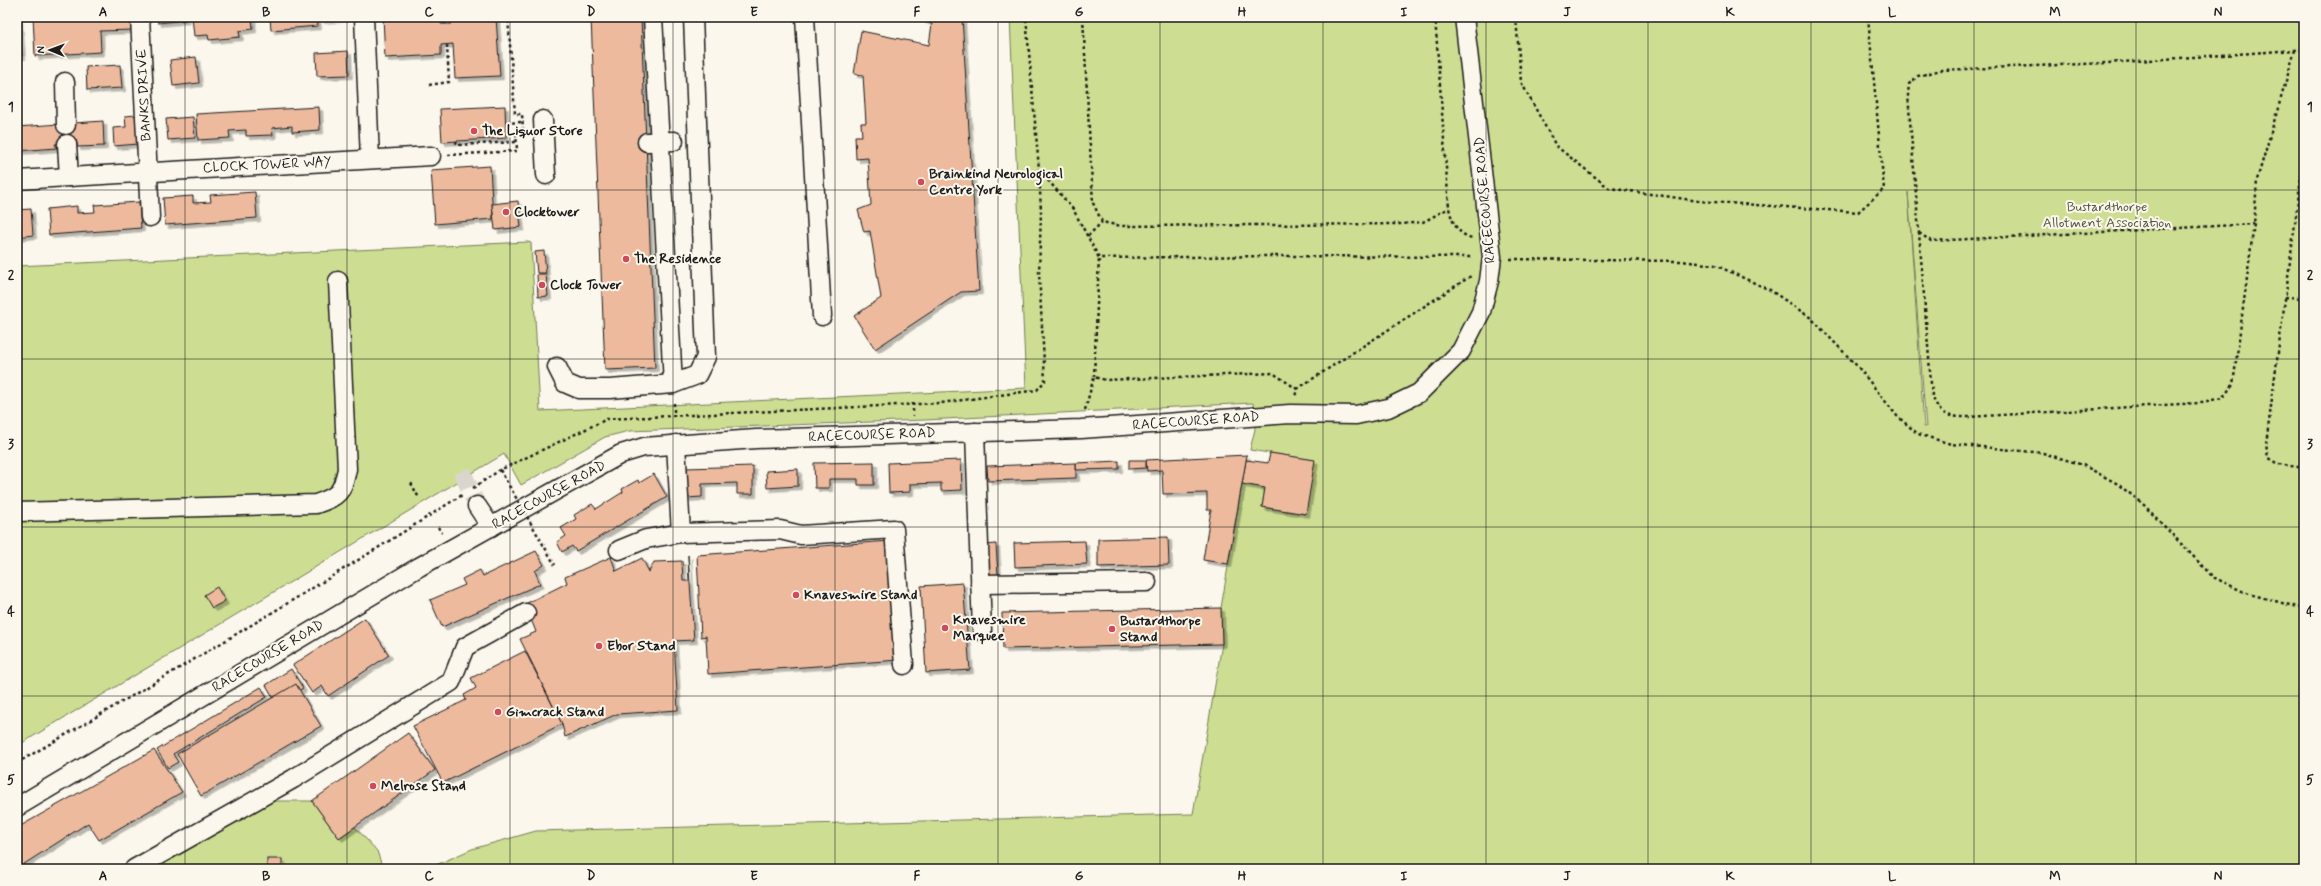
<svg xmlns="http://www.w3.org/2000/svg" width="2321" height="886" viewBox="0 0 2321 886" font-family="Mynerve,sans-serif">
	<defs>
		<filter id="shadow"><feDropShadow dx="3.5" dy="3.5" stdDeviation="0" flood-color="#0004"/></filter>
	</defs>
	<rect width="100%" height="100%" fill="#fbf7ec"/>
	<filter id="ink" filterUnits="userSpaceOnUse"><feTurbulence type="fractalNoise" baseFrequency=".025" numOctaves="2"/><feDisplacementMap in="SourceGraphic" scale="8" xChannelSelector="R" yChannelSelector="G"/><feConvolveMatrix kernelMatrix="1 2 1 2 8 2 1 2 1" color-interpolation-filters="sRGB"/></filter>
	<g filter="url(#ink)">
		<!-- green -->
		<g fill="#cdde92" stroke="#747d57" fill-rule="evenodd">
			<path d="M1010,17H2304V869H427L472,849L536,831L1193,814L1222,644L1221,608L1242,484L1265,488L1262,507L1305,514L1314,460L1250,450L1255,429L1253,403L925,420L629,431L605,437L521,485L504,454L17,746V266L528,242L531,243L540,411L1026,388ZM1908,192L1926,427H1924Z"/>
			<path d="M262,801H312L339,838L355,827L377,851L383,869H144Z"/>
		</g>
		<!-- building -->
		<g fill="#edba9e" stroke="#1c1c1c" filter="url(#shadow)">
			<path d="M33,17H133L134,30L100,31L101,52L35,56Z"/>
			<path d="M157,17H186V20L158,23Z"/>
			<path d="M192,17H252L253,29L239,31L240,37L209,40L208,35L194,36Z"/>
			<path d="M270,17H317L318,26L271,30Z"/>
			<path d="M320,17H345V18L321,20Z"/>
			<path d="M383,17H441V24H451L450,17H496L500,76L455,78L453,44L441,45V55L385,58Z"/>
			<path d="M591,17H641L655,368L605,370Z"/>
			<path d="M916,17H962L979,291L961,292L875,349L854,316L881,298L870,231L864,232L858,210L871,205L868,158L856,159L855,136H862L861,123H866L863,75L854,74L861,31L929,45L932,24Z"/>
			<path d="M19,18L22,56H17V19Z"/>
			<path d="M348,51L349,75L317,76L316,53Z"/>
			<path d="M196,57L199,83L173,86L170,60Z"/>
			<path d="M120,65L122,88L87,90L86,67Z"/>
			<path d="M505,106L506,138L442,142L440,109Z"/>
			<path d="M319,107L320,130L292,132V126L272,128L273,135L246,136V130L229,131L230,138L198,140L196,114Z"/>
			<path d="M136,115L138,144L114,146L113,128L126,127L125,116Z"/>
			<path d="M193,117L195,138L168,140L166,119Z"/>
			<path d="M103,121L104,146L77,147V143L55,144L57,148L17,151V127Z"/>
			<path d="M490,166L493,219L435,224L431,170Z"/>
			<path d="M255,192L257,218L165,225L163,198L193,196V203L211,202L210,195Z"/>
			<path d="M518,201L521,227L495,230L492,204Z"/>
			<path d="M139,202L141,228L49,235L47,209L77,206V213L95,212L94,205Z"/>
			<path d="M31,209L33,235L17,237V210Z"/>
			<path d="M544,251L546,273H537L535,252Z"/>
			<path d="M537,274H546L548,296L538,297Z"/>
			<path d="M1270,453L1315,460L1306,514L1262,507L1265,488L1242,484L1246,460L1268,463Z"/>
			<path d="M1247,455L1228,564L1203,560L1211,510H1207V493L1163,494L1162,470L1147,471L1146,460Z"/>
			<path d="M961,460L962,490L941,491V483L910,484V492L889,493L888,463Z"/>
			<path d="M1129,460H1146V468L1129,469Z"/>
			<path d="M1119,461V469L1076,470V463Z"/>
			<path d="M874,462V485H858V479H829V488H815L814,463Z"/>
			<path d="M1076,463V478L988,481L987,466Z"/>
			<path d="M753,466V494H737V483L702,484V497L686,498V468Z"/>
			<path d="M798,469V486L767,488L766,471Z"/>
			<path d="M654,474L667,497L576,551L572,546L562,552L557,542L566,536L561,528L576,519L574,515L592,504L596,509L623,492L622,489L638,480L639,483Z"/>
			<path d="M1168,537L1169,565L1098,567V539Z"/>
			<path d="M890,541L899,660L708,674L706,636L701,637L697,555Z"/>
			<path d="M1085,541L1087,564L1015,567L1014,543Z"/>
			<path d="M996,544L998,576L987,577L986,545Z"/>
			<path d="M536,551L544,565L535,571L540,584L442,627L430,600L465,585L462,579L480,570L483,576Z"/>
			<path d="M688,555L694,640L674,641L678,710L617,714L565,737L562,724L520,639L536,632L525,604L567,583L565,577L611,557L616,571L642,558L649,572L654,562L682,561L683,581H689Z"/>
			<path d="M963,583L970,670L926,673L921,586Z"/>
			<path d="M217,587L225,601L212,608L204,595Z"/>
			<path d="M1221,608L1222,644L1003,649L1002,613Z"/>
			<path d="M365,618L389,655L328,696L322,686L312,693L293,665Z"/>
			<path d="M525,651L562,724L443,783L413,726L466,700L464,695L476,688L471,678Z"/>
			<path d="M291,669L303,688L277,704L266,685Z"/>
			<path d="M296,684L321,726L201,796L177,754Z"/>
			<path d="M261,687L267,697L173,754L178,762L168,768L157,750Z"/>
			<path d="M408,733L435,770L339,838L312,801Z"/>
			<path d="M154,750L182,792L99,840L88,823L21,866L17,860V828Z"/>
			<rect x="267" y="859" width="15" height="10"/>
		</g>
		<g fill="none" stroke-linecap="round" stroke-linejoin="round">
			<!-- minor-tunnel -->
			<path stroke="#dad6cd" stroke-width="18" stroke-dasharray="18 9" stroke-linecap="butt" d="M462,471L477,506"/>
			<defs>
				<g id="minor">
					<path d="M140,17L150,217"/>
					<path d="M364,17L370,159"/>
					<path d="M653,17L673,384"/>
					<path d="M805,17L822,316"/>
					<path d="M65,82L66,125"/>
					<path d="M543,120L546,175"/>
					<path d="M647,142L674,141"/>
					<path d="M67,144L69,177"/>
					<path d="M17,180L431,156"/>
					<path d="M557,367L565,383L579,389H610L673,384L697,375L706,357L693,17"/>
					<path d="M975,432L982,631"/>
					<path d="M676,444L681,533"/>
					<path d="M477,506L491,527"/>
					<path d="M17,512L316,504C339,496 342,493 347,469L338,281"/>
					<path d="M619,550L646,539L681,533L780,530L801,535L894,529L904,665"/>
					<path d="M980,584L1147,582"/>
					<path d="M17,807L419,567L621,454L644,447L756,439L1081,429L1290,414L1356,415L1388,408L1419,393L1461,351L1481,312L1489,281L1492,257L1464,17"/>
					<path d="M134,869L293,779L451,682L465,647L526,613"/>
				</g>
			</defs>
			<!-- minor casing -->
			<use href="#minor" stroke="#1c1c1c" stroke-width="21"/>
			<!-- path -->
			<g stroke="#1c1c1c" stroke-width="2.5" stroke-dasharray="3 3" stroke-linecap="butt">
				<path d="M445,17V24"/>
				<path d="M1083,17L1093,203L1102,222L1121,226L1403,224L1423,222L1449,208"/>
				<path d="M1435,17L1449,208C1452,222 1457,234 1472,238"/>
				<path d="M1516,17L1521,82L1556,146L1609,188L1699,201L1858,212L1884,189L1868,17"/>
				<path d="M2295,50L2257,180L2254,224L2233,385L2222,398L2197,403L1968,417C1946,417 1941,416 1932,396L1908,95L1909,84L1918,76L1941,70L2107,63L2295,50L2304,49"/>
				<path d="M429,85L449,82L447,45"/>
				<path d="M506,123L522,122"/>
				<path d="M456,141L457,145L517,142"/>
				<path d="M448,155L517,151L516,131L523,130L522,114H515L508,17"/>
				<path d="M2304,155L2266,444L2268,458L2278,464L2304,468"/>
				<path d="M1040,171L1073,209L1099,258L1272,256L1473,257"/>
				<path d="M1919,233L1931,241L2254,224"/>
				<path d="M1088,236L1102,222"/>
				<path d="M1510,259L1681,261L1715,265L1770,290L1811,318L1858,367L1897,416L1918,434L1951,444L2043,453L2083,465L2116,483L2141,502L2213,577L2246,593L2304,609"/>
				<path d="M2285,297L2304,298"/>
				<path d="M1094,377L1099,258"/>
				<path d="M1297,389L1471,276"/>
				<path d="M674,403V417"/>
				<path d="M913,403V416"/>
				<path d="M1085,410L1094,377L1106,380L1273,373L1297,389L1295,397"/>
				<path d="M411,483L419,498"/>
				<path d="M473,488L500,470L607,419L941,403L1037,390L1045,381L1039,273L1041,212L1039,169L1026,17"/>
				<path d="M438,527L442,533"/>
				<path d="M17,763C167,676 316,588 462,495"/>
			</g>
			<!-- minor -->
			<use href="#minor" stroke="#fbf7ec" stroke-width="18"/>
			<!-- path-bridge -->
			<path stroke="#1c1c1c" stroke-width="2.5" stroke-dasharray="3 3" stroke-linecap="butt" d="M500,470L555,565"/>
		</g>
	</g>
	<!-- grid -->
	<path fill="none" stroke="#1c1c1c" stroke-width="1" stroke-opacity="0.55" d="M185,17V869M347,17V869M510,17V869M673,17V869M835,17V869M998,17V869M1160,17V869M1323,17V869M1486,17V869M1648,17V869M1811,17V869M1974,17V869M2136,17V869M17,190H2304M17,359H2304M17,527H2304M17,696H2304"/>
	<!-- markers -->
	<g fill="#d1495b" stroke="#fbf7ec" stroke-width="1.5">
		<circle cx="474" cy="131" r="4"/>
		<circle cx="921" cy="182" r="4"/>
		<circle cx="506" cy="212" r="4"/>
		<circle cx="626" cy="259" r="4"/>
		<circle cx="542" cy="285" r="4"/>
		<circle cx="796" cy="595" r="4"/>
		<circle cx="945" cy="628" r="4"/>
		<circle cx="1112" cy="629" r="4"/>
		<circle cx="599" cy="646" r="4"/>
		<circle cx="498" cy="712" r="4"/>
		<circle cx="373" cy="786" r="4"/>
	</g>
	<g text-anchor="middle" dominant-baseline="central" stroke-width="4" stroke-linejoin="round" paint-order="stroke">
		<!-- street labels -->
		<g font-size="14" fill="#1c1c1c" stroke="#fbf7ec">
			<text transform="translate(144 95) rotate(-93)">BANKS DRIVE</text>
			<text transform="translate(267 165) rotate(-3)">CLOCK TOWER WAY</text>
			<text transform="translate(1485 200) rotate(-95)">RACECOURSE ROAD</text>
			<text transform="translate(1196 421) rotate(-4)">RACECOURSE ROAD</text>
			<text transform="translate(872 435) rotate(-2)">RACECOURSE ROAD</text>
			<text transform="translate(549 495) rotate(-29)">RACECOURSE ROAD</text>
			<text transform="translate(268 656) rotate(-31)">RACECOURSE ROAD</text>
		</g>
		<!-- poi labels -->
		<g font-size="14" font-weight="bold" fill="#1c1c1c" stroke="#fbf7ec" text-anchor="start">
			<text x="482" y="131">The Liquor Store</text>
			<text x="929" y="174">Brainkind Neurological<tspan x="929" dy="16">Centre York</tspan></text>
			<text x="514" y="212">Clocktower</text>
			<text x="634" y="259">The Residence</text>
			<text x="550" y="285">Clock Tower</text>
			<text x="804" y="595">Knavesmire Stand</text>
			<text x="953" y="620">Knavesmire<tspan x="953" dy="16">Marquee</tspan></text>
			<text x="1120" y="621">Bustardthorpe<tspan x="1120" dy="16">Stand</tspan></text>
			<text x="607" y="646">Ebor Stand</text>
			<text x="506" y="712">Gimcrack Stand</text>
			<text x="381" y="786">Melrose Stand</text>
		</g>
		<!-- park labels -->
		<g font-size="14" fill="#51563f" stroke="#fbf7ec">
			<text x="2107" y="207">Bustardthorpe<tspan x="2107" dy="16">Allotment Association</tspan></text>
		</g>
	</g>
	<!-- margin -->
	<rect width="2321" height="886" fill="none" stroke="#fbf7ec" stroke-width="44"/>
	<!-- north arrow -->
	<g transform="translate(50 50) rotate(271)" stroke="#fbf7ec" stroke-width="3" paint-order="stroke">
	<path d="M0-3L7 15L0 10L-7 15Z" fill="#1c1c1c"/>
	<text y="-6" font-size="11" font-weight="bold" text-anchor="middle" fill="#1c1c1c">N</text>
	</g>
	<rect x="22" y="22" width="2277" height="842" fill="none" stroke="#1c1c1c" stroke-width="1.5"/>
	<g font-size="13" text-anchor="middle" font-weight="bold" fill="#1c1c1c">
		<text x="103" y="16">A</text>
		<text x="266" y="16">B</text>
		<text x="429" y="16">C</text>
		<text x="591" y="16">D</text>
		<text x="754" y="16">E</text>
		<text x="917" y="16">F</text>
		<text x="1079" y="16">G</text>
		<text x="1242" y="16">H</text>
		<text x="1404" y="16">I</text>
		<text x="1567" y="16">J</text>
		<text x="1730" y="16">K</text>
		<text x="1892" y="16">L</text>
		<text x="2055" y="16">M</text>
		<text x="2218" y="16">N</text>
		<text x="11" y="111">1</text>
		<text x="2310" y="111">1</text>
		<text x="11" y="279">2</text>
		<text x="2310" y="279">2</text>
		<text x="11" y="448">3</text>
		<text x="2310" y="448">3</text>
		<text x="11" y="616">4</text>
		<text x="2310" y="616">4</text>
		<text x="11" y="784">5</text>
		<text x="2310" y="784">5</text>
		<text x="103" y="880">A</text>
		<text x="266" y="880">B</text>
		<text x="429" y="880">C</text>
		<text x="591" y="880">D</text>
		<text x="754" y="880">E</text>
		<text x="917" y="880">F</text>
		<text x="1079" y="880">G</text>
		<text x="1242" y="880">H</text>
		<text x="1404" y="880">I</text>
		<text x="1567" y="880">J</text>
		<text x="1730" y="880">K</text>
		<text x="1892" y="880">L</text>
		<text x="2055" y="880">M</text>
		<text x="2218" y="880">N</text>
	</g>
</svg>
